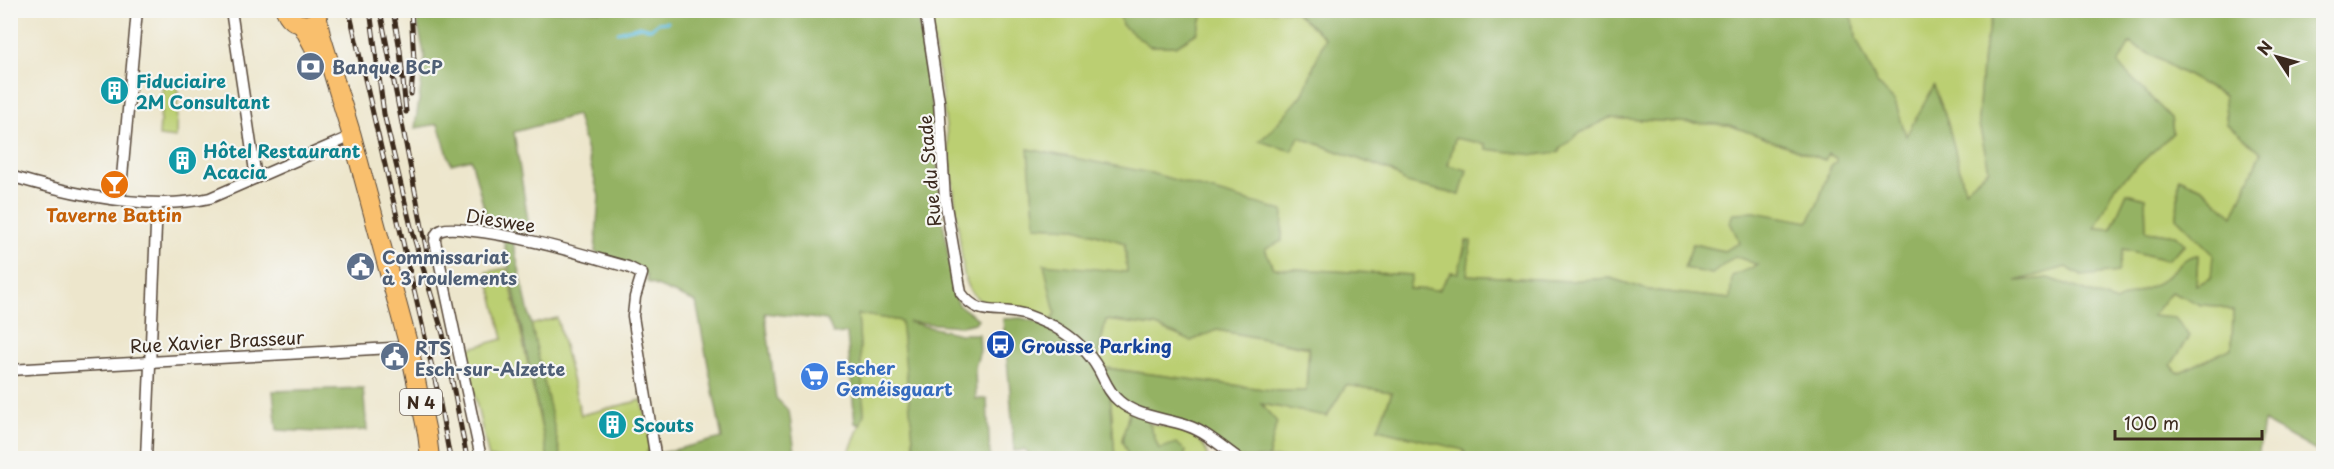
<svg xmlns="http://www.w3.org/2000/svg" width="2334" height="469" viewBox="0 0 2334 469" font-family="'Playpen Sans',sans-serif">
	<rect width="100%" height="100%" fill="#f6f6f2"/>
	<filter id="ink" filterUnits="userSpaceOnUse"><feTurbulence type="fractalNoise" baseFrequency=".0167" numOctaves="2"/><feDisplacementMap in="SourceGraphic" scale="12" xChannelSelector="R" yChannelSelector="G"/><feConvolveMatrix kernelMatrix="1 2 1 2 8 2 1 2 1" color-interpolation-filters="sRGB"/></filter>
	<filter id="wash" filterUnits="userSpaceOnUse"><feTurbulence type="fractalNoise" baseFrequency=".008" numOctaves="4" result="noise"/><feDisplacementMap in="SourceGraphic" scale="24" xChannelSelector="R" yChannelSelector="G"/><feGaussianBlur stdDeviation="1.35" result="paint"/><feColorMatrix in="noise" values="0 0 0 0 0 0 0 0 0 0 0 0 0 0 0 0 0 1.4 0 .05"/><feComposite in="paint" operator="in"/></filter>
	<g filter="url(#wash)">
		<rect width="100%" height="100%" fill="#ede6cc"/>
		<!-- green -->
		<g fill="#bbcf72" stroke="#7b7c48" stroke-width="1.5">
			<path d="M929,11H1119L1123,25L1150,46H1176L1197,33L1204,11H1294L1325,38L1303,94L1269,133L1260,141L1277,145L1299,137L1391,171L1406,183L1448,165L1455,138L1486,144V148L1560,152V149L1578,134L1609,118L1729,125L1825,160L1828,154L1836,158L1837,163L1831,166L1818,203L1808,222L1754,212L1730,222L1741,243L1724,251L1693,244L1685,268L1712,274L1735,256L1759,265L1730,299L1648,290L1610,278L1568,281L1466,275L1471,242L1466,241L1458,273L1451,272L1439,290L1408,289L1411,275L1273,268L1265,249L1029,149L1035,226L1076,228L1125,243L1127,272L1055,313L1051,321L1024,311L979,300L970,290L964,275L943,102Z"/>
			<path d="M1848,11H1994L1983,53L1978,120L1989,169L1965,190L1947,120L1934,87L1906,137L1895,102L1877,83L1856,38L1855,27Z"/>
			<path d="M2130,43L2224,96L2227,124L2261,152L2233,217L2202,188L2179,178L2177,218L2214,254L2211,278L2196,286L2198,255C2182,256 2175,270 2164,279C2150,290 2131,292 2116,302L2049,278L2010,282L2066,267L2082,276L2123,249L2166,260L2185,245L2175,235L2146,231L2145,198L2127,193L2111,229L2094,228L2116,186L2173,132L2171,118L2117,64Z"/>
			<path d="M163,80L178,81L176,138L159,136Z"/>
			<path d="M507,268L548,458H489L469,372L470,364L467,349L503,339L487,272Z"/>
			<path d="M2171,292L2201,305L2219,306L2233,311L2232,349L2178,373L2171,365L2151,317Z"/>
			<path d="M858,314L902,321L915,458H847L864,414Z"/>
			<path d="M557,318L581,415L642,400L652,452L645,454L646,458H561L530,325Z"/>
			<path d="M1106,320L1156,326L1191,341L1217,330L1309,348L1306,392L1278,391L1098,367L1096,365Z"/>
			<path d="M1346,385L1392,392L1378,429L1464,450L1466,458H1268L1276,422L1261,404L1327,416Z"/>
			<path d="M1110,391L1131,409L1122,440L1129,458H1115Z"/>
			<path d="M1148,423C1170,428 1204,431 1208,458H1184L1186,451L1159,449Z"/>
		</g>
		<!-- forest -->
		<g fill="#94b264" stroke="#686e41" stroke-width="1.5" fill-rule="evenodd">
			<path d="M415,11H917L933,112L940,201L954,293L959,305L978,319L975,323L961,326L908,322L960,334H979L980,351L975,367L976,399H987L990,458H915L901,321L858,314L864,414L860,425L855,423L847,333L833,334L827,320L765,313L776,398L789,411L796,458H646L648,450L652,452L653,455L722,438L696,302L647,282V276L630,265L595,252L599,196L577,115L514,132L530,233L489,227L471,159L451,164L438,124L415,128L425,58Z"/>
			<path d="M1119,11V10L1204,11L1197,33L1176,46H1150L1122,25Z"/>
			<path d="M1294,11H1848L1855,27L1856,38L1877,83L1895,102L1906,136L1934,86L1947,120L1965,190L1989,169L1978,120L1983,53L1994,11H2323V455L2263,421L2258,458H1466L1464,450L1378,429L1392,392L1346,385L1327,416L1261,404L1277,422L1268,458H1218L1221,446L1200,432L1146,415L1159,449L1176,443L1186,451L1184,458H1129L1122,440L1130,409L1110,392L1115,458H1032L1025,450L1014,451L1010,391L1003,319L1021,318L1050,325L1055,313L1044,264L1127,272L1125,243L1076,228L1035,226L1028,149L1151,173L1283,211L1282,241L1265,249L1273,268L1412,275L1409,289L1439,290L1451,272L1458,273L1467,241H1471L1467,275L1568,281L1610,278L1648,290L1730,299L1732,276L1758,265L1735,256L1712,274L1684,268L1693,244L1724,251L1740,243L1730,222L1733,213L1754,212L1808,222L1818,203L1831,165L1837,162L1836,158L1828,154L1825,160L1729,125L1609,118L1578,134L1560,149V152L1535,155L1486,149V144L1455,138L1448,165L1467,170L1460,195L1406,183L1391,171L1299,137L1292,151L1259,141L1269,133L1303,94L1325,38ZM2130,43L2224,96L2227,124L2261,152L2233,216L2202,188L2179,178L2177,218L2213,254L2211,278L2196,285L2198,255C2182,256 2176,270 2164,279C2150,290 2131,292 2116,302L2049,278L2016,281L2066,267L2082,276L2118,272L2123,249L2167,260L2185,244L2175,235L2146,231L2145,198L2127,193L2111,229L2095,228L2116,186L2173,133L2171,118L2118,64ZM2171,292L2201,305L2219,306L2233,311L2232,348L2178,373L2171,365L2190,336L2175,318L2152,316ZM1106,320L1156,326L1191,341L1217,330L1309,347L1306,391H1278L1098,367L1096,364Z"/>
			<path d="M503,238L513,242L561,458H548Z"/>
			<path d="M363,388L367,430L319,432L277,430L273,391Z"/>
		</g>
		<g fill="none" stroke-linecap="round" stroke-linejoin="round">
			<!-- stream -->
			<path stroke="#6ac2e7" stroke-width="3" d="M618,32L640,26L651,29L657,23L668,22"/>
		</g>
	</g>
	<g filter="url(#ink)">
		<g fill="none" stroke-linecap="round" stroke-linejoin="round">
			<defs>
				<g id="street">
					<path d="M231,10L256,178"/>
					<path d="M925,10L939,101L945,200L961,293C979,318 997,307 1023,314C1033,317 1044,322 1053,326C1073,337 1088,350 1099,370C1105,381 1109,393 1119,401C1137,417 1165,418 1188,426C1206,432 1222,447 1238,458"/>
					<path d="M10,176C70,194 149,212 210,198L352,136"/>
					<path d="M120,199L137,10"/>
					<path d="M10,370L409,347"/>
					<path d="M146,458L157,204"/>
					<path d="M481,458L435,241C435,236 436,232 442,230C451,227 465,230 474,231C527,237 577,253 628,267L642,274L635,297L633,316L655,454L658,458"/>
				</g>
				<g id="primary">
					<path d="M285,10C290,22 300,27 313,23"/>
					<path d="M318,19L321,35L352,136L409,347L427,433L430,458"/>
					<path d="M302,25L318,55"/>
				</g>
			</defs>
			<!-- street casing -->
			<use href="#street" stroke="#564638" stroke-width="13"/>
			<!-- primary casing -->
			<use href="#primary" stroke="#564638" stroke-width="20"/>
			<!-- street -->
			<use href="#street" stroke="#fff" stroke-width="10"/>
			<!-- primary -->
			<use href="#primary" stroke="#f9bf6d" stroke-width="18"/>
			<defs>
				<g id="rail">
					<path d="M349,10L438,393L450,458"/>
					<path d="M370,10L384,114L412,231L443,334L467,458"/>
					<path d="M380,10L428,258"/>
					<path d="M393,10L400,50L406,112"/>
					<path d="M411,94L414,61L411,10"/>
				</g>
			</defs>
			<!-- rail casing -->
			<use href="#rail" stroke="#3b2a1e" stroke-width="5"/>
			<!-- rail -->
			<use href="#rail" stroke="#f6f6f2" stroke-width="3" stroke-dasharray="9" stroke-linecap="butt"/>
		</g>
	</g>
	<!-- icons -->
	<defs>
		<symbol id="bank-disc" viewBox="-11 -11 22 22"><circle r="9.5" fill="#5c6f8a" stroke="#f6f6f2"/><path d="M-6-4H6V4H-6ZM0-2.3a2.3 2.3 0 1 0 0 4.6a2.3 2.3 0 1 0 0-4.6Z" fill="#fff"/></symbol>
		<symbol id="building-disc" viewBox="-11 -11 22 22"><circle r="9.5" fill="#0f9aa8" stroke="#f6f6f2"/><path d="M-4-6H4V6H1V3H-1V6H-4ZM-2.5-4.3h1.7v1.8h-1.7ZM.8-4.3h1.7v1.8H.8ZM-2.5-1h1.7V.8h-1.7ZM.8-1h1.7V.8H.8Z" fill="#fff"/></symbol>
		<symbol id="bar-disc" viewBox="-11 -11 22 22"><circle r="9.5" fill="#e8710a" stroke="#f6f6f2"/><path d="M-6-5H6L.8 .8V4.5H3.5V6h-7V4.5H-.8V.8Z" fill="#fff"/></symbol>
		<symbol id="civic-disc" viewBox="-11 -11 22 22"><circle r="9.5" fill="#5c6f8a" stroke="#f6f6f2"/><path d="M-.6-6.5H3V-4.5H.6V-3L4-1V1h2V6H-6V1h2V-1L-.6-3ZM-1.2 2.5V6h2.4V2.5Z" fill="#fff"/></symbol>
		<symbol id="bus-disc" viewBox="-11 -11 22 22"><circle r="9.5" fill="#1a4fb4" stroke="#f6f6f2"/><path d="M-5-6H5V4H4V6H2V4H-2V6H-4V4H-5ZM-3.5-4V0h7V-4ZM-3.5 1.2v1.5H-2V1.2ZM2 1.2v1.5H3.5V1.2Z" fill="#fff"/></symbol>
		<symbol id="supermarket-disc" viewBox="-11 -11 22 22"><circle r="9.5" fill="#3f7fe0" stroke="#f6f6f2"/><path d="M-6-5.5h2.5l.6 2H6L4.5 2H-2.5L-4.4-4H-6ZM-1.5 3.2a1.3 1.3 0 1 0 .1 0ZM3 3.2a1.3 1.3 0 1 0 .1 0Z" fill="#fff"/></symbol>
	</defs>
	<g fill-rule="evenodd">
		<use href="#bank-disc" x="294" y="50" width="33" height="33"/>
		<use href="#building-disc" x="98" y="74" width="33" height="33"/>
		<use href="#building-disc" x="166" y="144" width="33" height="33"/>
		<use href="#bar-disc" x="98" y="168" width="33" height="33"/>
		<use href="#civic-disc" x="344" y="250" width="33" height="33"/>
		<use href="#bus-disc" x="984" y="328" width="33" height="33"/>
		<use href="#civic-disc" x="378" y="340" width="33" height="33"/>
		<use href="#supermarket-disc" x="798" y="360" width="33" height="33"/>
		<use href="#building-disc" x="596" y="408" width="33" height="33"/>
	</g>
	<g text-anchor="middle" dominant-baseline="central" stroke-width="4.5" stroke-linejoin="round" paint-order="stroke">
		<!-- shield labels -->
		<rect fill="#f6f6f2" stroke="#73675e" stroke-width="1.5" x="400" y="389" width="42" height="26" rx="4.5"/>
		<g font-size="16" font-weight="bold" fill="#3b2a1e">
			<text x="421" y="402">N 4</text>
		</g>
		<!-- service labels -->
		<g font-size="18" font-weight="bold" fill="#4e5e75" stroke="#f6f6f2" text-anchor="start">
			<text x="332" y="66">Banque BCP</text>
			<text x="382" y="256">Commissariat<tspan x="382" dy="21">à 3 roulements</tspan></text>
			<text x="415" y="347">RTS<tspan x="415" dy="21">Esch-sur-Alzette</tspan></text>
		</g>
		<!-- culture labels -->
		<g font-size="18" font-weight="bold" fill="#0d838f" stroke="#f6f6f2" text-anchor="start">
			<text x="136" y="80">Fiduciaire<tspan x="136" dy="21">2M Consultant</tspan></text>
			<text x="203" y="150">Hôtel Restaurant<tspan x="203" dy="21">Acacia</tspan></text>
			<text x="633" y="424">Scouts</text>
		</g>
		<!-- street labels -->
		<g font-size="18" fill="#3b2a1e" stroke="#f6f6f2">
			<text transform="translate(929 171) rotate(-95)">Rue du Stade</text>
			<text transform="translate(501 220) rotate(9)">Dieswee</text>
			<text transform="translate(217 341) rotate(-3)">Rue Xavier Brasseur</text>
		</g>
		<!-- food labels -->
		<g font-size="18" font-weight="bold" fill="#c56008" stroke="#f6f6f2">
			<text x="114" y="214">Taverne Battin</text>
		</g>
		<!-- transit labels -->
		<g font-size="18" font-weight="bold" fill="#164399" stroke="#f6f6f2" text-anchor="start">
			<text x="1021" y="345">Grousse Parking</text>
		</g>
		<!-- shop labels -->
		<g font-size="18" font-weight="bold" fill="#366cbe" stroke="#f6f6f2" text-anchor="start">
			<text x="836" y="367">Escher<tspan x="836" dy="21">Geméisguart</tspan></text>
		</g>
	</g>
	<!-- margin -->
	<rect width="2334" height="469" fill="none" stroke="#f6f6f2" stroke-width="36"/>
	<!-- north arrow -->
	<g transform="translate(2277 57) rotate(306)" stroke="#f6f6f2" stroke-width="4.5" paint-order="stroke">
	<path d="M0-4.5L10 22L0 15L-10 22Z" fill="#3b2a1e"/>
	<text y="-9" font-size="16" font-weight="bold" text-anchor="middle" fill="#3b2a1e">N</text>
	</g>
	<!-- scale -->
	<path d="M2115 430v9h147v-9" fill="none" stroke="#3b2a1e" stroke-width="3"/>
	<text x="2124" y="430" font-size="18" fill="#3b2a1e" stroke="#f6f6f2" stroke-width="4.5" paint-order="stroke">100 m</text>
</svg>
